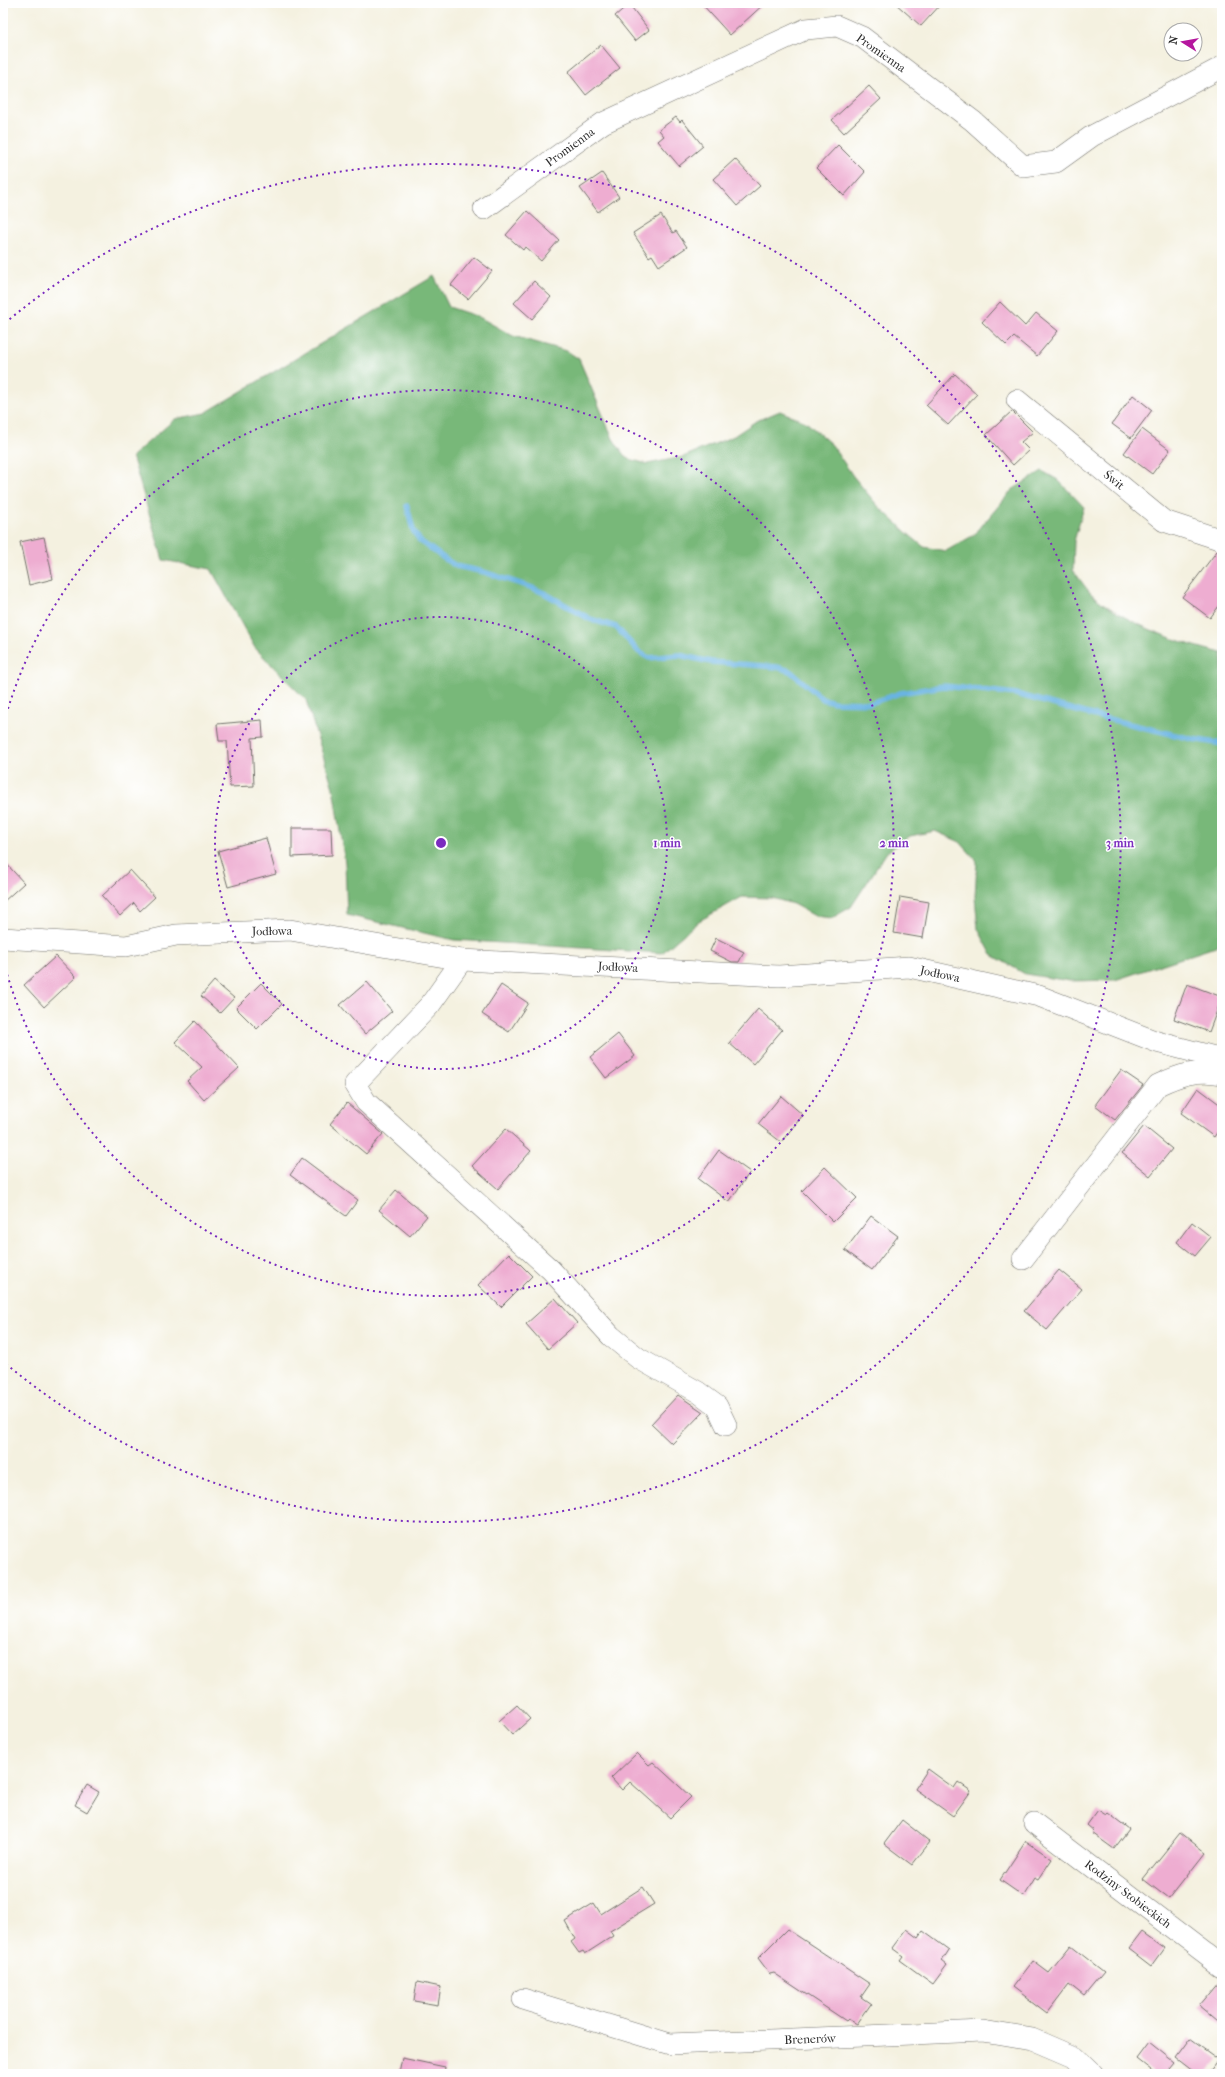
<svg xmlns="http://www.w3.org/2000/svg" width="1225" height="2077" viewBox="0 0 1225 2077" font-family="'IM FELL French Canon',serif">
	<rect width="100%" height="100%" fill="#fff"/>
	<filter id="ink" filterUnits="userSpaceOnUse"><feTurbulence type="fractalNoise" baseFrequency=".025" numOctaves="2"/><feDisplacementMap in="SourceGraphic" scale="8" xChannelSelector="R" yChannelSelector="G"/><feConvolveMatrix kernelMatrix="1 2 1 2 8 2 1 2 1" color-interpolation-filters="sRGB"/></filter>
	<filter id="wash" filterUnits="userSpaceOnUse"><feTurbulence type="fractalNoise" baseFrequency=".012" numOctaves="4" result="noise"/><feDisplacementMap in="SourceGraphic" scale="16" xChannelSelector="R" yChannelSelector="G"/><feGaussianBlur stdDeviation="0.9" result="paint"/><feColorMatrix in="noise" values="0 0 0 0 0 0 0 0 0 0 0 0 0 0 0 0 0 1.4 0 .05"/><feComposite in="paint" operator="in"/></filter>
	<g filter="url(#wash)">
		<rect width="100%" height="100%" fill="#f4f1e0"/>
		<!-- forest -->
		<path fill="#78b879" stroke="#527252" d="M434,276L449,307L479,317L513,336L567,351L579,359L613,439L626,458L647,464L683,457L734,436L756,421L780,411L806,422L832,445L853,476L877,505L907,533L924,547L946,551L974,535L1012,490L1042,471L1058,480L1084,507L1074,541L1073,570C1080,579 1087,591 1096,598C1130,625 1181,644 1222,653V942L1215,947L1115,980L1070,981L1025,974L992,955L978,929L975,897L977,861L960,842L935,831L910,836L887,852L851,907L832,918L815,916L793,904L772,898L742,897L699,921L662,953L454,940L347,915L345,863L333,788L306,700L255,648L211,569L163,560L132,456L175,419L205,413Z"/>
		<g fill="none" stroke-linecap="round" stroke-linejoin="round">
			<!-- stream -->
			<path stroke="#69b4e2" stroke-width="5.5" d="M407,506L413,530L420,541L445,559L456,566L484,572L530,587L544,593L590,619L616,627L639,652L649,658L679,655L711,662L777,667L790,671L823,699L834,702L871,703L900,693L944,686L1016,694L1092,715L1192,739L1222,744"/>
		</g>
		<g id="blocks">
			<!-- building -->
			<g fill="#eeadd1">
				<path d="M701,3H765L730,35Z"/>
				<path d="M895,3H942L921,26Z"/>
				<path d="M629,4L649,30L635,41L615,16Z"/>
				<path d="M601,45L620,68L586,95L568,72Z"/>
				<path d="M869,86L881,99L844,133L832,120Z"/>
				<path d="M676,117L680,122L682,120L703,146L679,166L658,141L664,136L659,130Z"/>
				<path d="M838,145L865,172L844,196L816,168Z"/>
				<path d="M735,159L760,186L737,206L713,179Z"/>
				<path d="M602,173L619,197L598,212L580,188Z"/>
				<path d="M527,211L559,240L541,261L525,247L523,250L506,235Z"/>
				<path d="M661,215L673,233L676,231L687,247L659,266L652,255L649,257L633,233Z"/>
				<path d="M474,257L492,271L468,299L451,285Z"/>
				<path d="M534,281L551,297L532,319L514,303Z"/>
				<path d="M1000,302L1025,326L1036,313L1058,331L1037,356L1014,337L1006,345L982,322Z"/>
				<path d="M955,374L977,394L948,425L926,405Z"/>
				<path d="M1133,395L1152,410L1131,438L1112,424Z"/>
				<path d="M1012,411L1033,432L1021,442L1029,450L1013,465L986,435Z"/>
				<path d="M1142,429L1170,450L1152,474L1124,453Z"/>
				<path d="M44,537L53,579L29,585L20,542Z"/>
				<path d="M1217,551L1222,552V602L1210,618L1182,597Z"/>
				<path d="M262,720L263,737L252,738L254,786L230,787L227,741H219L217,724Z"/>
				<path d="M292,828H331L332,855L292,857Z"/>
				<path d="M266,838L276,874L228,887L218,851Z"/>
				<path d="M3,860L24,883L3,902Z"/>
				<path d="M130,870L155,897L140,911L134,903L120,916L102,896Z"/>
				<path d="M900,897L929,902L923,938L894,933Z"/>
				<path d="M716,938L744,952L739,962H732L710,951Z"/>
				<path d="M56,956L76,977L44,1007L24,985Z"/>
				<path d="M214,981L234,998L220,1013L201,996Z"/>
				<path d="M367,982L392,1011L365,1034L340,1005Z"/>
				<path d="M261,983L282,1004L257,1029L236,1008Z"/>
				<path d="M1187,984L1222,997L1209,1032L1174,1019Z"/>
				<path d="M501,985L528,1003L509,1032L482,1014Z"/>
				<path d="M758,1009L782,1030L753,1064L729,1043Z"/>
				<path d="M195,1021L239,1068L204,1100L187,1081L202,1067L175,1042Z"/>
				<path d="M618,1034L635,1056L606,1078L590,1057Z"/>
				<path d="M1121,1070L1143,1085L1115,1120L1095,1105Z"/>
				<path d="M1198,1088L1222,1106V1125L1214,1137L1181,1113Z"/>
				<path d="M781,1096L803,1115L781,1142L758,1124Z"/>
				<path d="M347,1103L383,1134L366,1154L330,1124Z"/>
				<path d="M1144,1126L1172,1149L1150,1176L1122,1153Z"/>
				<path d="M506,1129L531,1151L498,1189L472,1166Z"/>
				<path d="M719,1150L750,1172L729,1202L698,1179Z"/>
				<path d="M302,1158L358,1200L346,1216L290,1175Z"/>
				<path d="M825,1167L857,1198L833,1222L802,1191Z"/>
				<path d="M396,1190L427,1216L410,1236L379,1210Z"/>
				<path d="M871,1216L898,1236L872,1270L845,1250Z"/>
				<path d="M1192,1222L1211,1237L1195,1256L1177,1242Z"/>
				<path d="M509,1253L532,1276L501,1307L478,1285Z"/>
				<path d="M1059,1270L1082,1289L1047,1330L1024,1311Z"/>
				<path d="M555,1298L577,1323L548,1349L526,1324Z"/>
				<path d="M678,1395L703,1412L672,1444L651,1424Z"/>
				<path d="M517,1705L530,1719L512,1735L499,1721Z"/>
				<path d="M637,1753L649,1765L653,1762L691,1797L670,1818L630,1782L622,1790L611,1778Z"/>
				<path d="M928,1769L954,1788L958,1782L971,1791L953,1816L915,1789Z"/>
				<path d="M87,1785L99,1792L87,1812L75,1805Z"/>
				<path d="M1098,1810L1106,1815L1108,1813L1129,1829L1114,1849L1092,1833L1094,1831L1087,1825Z"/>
				<path d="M902,1820L930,1842L912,1865L884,1844Z"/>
				<path d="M1180,1833L1205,1853L1169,1899L1143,1879Z"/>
				<path d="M1026,1841L1052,1859L1038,1880L1034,1878L1023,1896L1000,1880Z"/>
				<path d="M643,1887L654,1904L610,1931L613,1936L585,1954L583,1951L579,1953L571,1942L575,1939L565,1921L594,1903L601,1914Z"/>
				<path d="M787,1929L870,1984L861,1997L871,2004L857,2024L848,2019L846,2021L774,1973L770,1974L758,1958Z"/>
				<path d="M906,1929L918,1938L923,1931L949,1950L942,1961L947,1965L933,1984L900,1960L903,1956L892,1948Z"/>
				<path d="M1142,1932L1164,1948L1151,1966L1129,1949Z"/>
				<path d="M1071,1946L1104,1972L1084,1996L1069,1984L1047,2013L1013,1987L1033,1961L1049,1973Z"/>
				<path d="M1222,1979V2025L1199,2006Z"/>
				<path d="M417,1982L441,1987L438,2005L414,2001Z"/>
				<path d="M1189,2038L1218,2059L1207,2074H1197L1175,2057Z"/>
				<path d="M1149,2043L1174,2063L1165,2074H1156L1137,2059Z"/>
				<path d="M402,2058L445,2067L444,2074H399Z"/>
			</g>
		</g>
	</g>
	<g filter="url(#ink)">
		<use href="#blocks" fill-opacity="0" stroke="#71706a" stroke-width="1"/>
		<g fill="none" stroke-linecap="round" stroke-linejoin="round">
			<defs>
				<g id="minor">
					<path d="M484,209L603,123L806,29L837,26L862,37L973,121L1023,166L1056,162L1092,136L1222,67"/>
					<path d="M1017,400L1164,521L1222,540"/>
					<path d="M3,938L126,946L176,935L290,930L462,960L779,976L909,967L1039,996L1157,1042L1222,1059"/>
					<path d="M462,960L430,1005L355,1084L366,1102L551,1270L611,1336L638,1358L698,1392L717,1406L726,1425"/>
					<path d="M1023,1259L1158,1085C1179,1075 1198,1069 1222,1074"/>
					<path d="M1034,1823L1222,1966"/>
					<path d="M523,1999L670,2044L983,2031L1032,2039L1074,2057L1092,2074"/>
				</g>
			</defs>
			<!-- minor casing -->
			<use href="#minor" stroke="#71706a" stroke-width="22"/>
			<!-- minor -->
			<use href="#minor" stroke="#fff" stroke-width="21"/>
		</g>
	</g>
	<!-- distance rings -->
	<g fill="none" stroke="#7b2cbf" stroke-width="2" stroke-dasharray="2 4">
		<circle cx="441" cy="843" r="226"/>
		<path d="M3 726A453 453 0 1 1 3 960"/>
		<path d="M5 323A679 679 0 1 1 5 1363"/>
	</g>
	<g text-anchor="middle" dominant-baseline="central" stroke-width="3" stroke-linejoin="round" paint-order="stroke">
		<!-- street labels -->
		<g font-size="12" fill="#2b2b2b" stroke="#fff">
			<text transform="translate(881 53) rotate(35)">Promienna</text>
			<text transform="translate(570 147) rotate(-36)">Promienna</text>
			<text transform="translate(1114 480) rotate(39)">Świt</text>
			<text transform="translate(272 931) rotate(-1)">Jodłowa</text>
			<text transform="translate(618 967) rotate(3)">Jodłowa</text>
			<text transform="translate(940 974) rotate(12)">Jodłowa</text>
			<text transform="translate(1128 1894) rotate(37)">Rodziny Stobieckich</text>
			<text transform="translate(810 2039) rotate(-2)">Brenerów</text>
		</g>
	</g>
	<circle cx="441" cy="843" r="6" fill="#7b2cbf" stroke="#fff" stroke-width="2"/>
	<g font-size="12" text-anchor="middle" font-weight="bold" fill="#7b2cbf" stroke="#fff" stroke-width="3" stroke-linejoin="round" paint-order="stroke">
		<text x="667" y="847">1 min</text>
		<text x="894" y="847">2 min</text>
		<text x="1120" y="847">3 min</text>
	</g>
	<!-- margin -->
	<rect width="1225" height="2077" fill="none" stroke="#fff" stroke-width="16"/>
	<!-- north arrow -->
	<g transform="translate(1183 42) rotate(281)"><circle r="19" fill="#ffffff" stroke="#aaaaaa"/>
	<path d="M0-3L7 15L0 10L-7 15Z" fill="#b5179e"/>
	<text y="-6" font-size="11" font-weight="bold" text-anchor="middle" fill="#2b2b2b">N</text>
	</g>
</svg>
